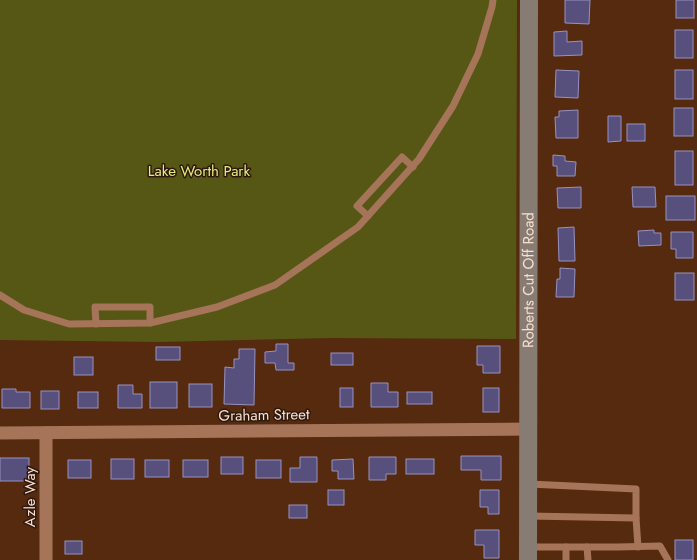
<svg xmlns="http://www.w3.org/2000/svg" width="697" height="560" viewBox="0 0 697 560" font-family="Jost,sans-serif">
	<rect width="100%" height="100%" fill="#552a0f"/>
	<!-- green -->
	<path fill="#565715" d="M0,0H517L516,339L330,338L158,342L0,340Z"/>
	<!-- building -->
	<g fill="#57507d" stroke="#9891c3">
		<path d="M565,0H590L589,24L565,23Z"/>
		<rect x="676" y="0" width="18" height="18"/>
		<rect x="675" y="30" width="18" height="28"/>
		<path d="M567,31V42L582,41V55L554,56V32Z"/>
		<path d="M556,70L579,71L578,98L555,97Z"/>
		<rect x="675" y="70" width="18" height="29"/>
		<rect x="674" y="108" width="19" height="28"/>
		<path d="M578,110V138H556L555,117H559V111Z"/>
		<path d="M608,116H621V141L608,142Z"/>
		<rect x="627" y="124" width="18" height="17"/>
		<rect x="675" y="151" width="18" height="34"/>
		<path d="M553,155L565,156V161L576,162L575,176H557V166H553Z"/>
		<path d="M581,187V208H558L557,188Z"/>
		<path d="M632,187H655L656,207H633Z"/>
		<rect x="666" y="196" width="29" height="24"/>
		<path d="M574,227L575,261H559L558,228Z"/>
		<path d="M654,230V233H661V245L639,246L638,231Z"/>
		<path d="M671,232H693V258H676V249H671Z"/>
		<path d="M560,268L575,269L574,297H556L557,279H560Z"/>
		<rect x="675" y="273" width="19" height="27"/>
		<path d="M276,344H288V363H294V370H276L275,363H265V352L276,351Z"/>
		<path d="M477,346H500V373H483V365H477Z"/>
		<rect x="156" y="347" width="24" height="13"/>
		<path d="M239,349H255L254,405L224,404L225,367L234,368V359H239Z"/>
		<rect x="331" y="353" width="22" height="12"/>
		<rect x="74" y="357" width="19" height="18"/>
		<rect x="150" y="382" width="27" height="26"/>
		<path d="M371,383H388V392H398V407H371Z"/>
		<rect x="189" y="384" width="23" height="23"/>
		<path d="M118,385H133V394H142V408H118Z"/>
		<rect x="340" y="388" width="13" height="19"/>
		<rect x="483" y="388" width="16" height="24"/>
		<path d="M2,389H16V392H30V408H2Z"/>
		<rect x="41" y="391" width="18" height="18"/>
		<rect x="78" y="392" width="20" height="16"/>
		<rect x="407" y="392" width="25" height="12"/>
		<path d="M461,456H501V480H481V470H461Z"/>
		<rect x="221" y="457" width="22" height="17"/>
		<path d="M300,457H317V482H290V468H300Z"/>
		<path d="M369,457H396V474H386V480H369Z"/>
		<rect x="0" y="458" width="29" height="23"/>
		<rect x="111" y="459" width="23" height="20"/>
		<path d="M353,459L354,479H338V471H332V460Z"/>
		<rect x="406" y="459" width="28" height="15"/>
		<rect x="68" y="460" width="23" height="18"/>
		<rect x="145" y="460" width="24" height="17"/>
		<rect x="183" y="460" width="25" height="17"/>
		<rect x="256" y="460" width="25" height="18"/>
		<rect x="328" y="490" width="16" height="15"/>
		<path d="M480,490H499V514H488V507H480Z"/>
		<rect x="289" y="505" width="18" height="13"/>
		<path d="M475,530H499V558H484V545H475Z"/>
		<rect x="675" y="540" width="18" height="20"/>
		<rect x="65" y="541" width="17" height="13"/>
	</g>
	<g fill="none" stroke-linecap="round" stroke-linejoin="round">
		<!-- lane -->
		<g stroke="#a57459" stroke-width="7">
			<path d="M368,216L357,206L402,157L413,167"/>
			<path d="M0,295L24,310L69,324L150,323L217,307L275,285L358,227L419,159L453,106L478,54L492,7L493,0"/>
			<path d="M96,324L95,307H150V323"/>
			<path d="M529,484L636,489V518"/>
			<path d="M529,516L636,518L638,547"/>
			<path d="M529,547H618L660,546L668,560"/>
			<path d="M566,547V560"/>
			<path d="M587,547L588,560"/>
		</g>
		<!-- street -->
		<g stroke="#a57459" stroke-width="13">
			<path d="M0,433L529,429"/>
			<path d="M46,433V560"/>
		</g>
		<!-- secondary -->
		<path stroke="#867c73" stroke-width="18" id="s1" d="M528,560L529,0"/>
	</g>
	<g text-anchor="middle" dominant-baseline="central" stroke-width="3" stroke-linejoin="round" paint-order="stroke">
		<!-- park labels -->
		<g font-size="15" fill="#e7eb7e" stroke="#2d190e">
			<text x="199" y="171">Lake Worth Park</text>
		</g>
		<!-- street labels -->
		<g font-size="15" fill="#f9ddce" stroke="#2d190e">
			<text stroke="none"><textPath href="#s1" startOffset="280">Roberts Cut Off Road</textPath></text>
			<text transform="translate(264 415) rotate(-1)">Graham Street</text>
			<text transform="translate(30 497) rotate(-90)">Azle Way</text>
		</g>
	</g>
</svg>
